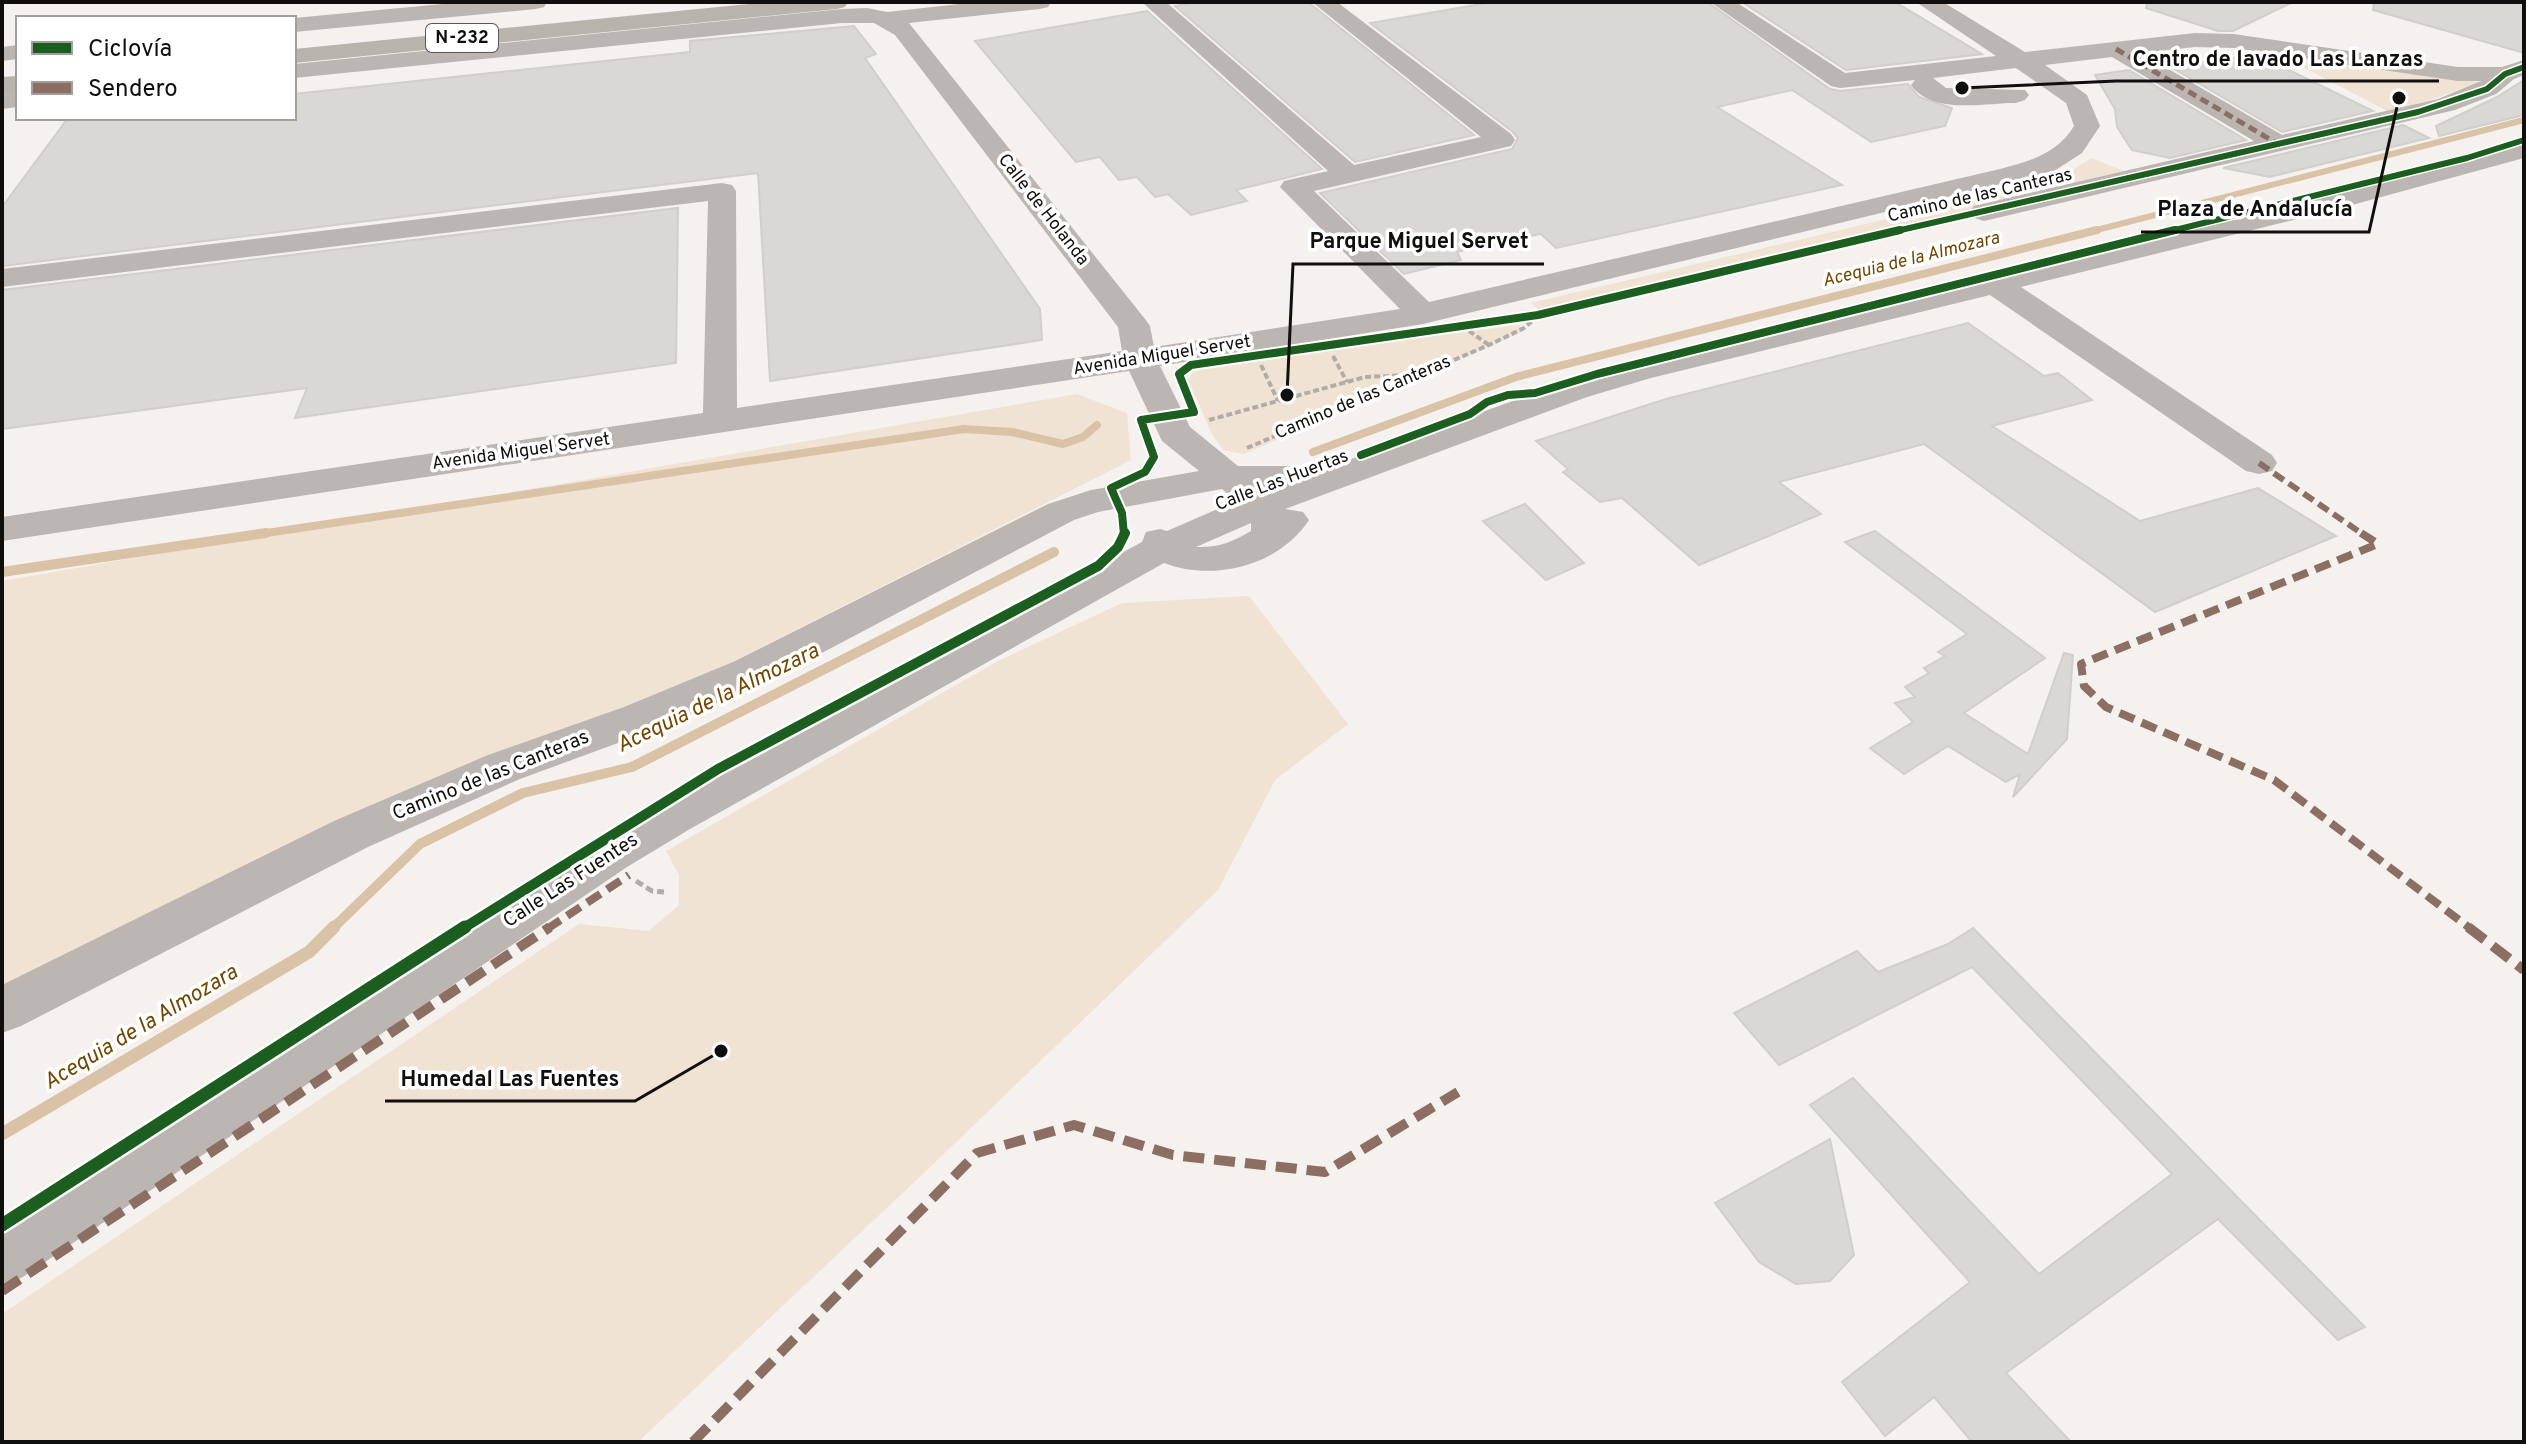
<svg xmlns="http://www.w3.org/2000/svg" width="2526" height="1444" viewBox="0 0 2526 1444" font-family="Overpass,sans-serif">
	<rect width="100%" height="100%" fill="#f4f1ee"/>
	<!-- green -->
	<g fill="#f1e3d3">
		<path d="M2274,52L2482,82L2391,113Z"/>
		<path d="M2091,158L2129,173L1918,226L1542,312L1531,303L2010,190L2064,176Z"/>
		<path d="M1519,325L1524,331L1244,454L1223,450L1211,432L1188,380L1193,372L1223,363Z"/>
		<path d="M1077,394L1127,413L1131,460L681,688L2,999V581Z"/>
		<path d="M1249,596L1348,724L1275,780L1218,890L926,1171L638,1442H2V1314L579,924L649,931L679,905V875L666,851L998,661L1122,603Z"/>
	</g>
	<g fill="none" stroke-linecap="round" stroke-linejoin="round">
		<!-- stream-far3 -->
		<path stroke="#dac2a6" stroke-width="6" d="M2089,232L2524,120"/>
		<!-- stream-far2 -->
		<g stroke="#dac2a6" stroke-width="8">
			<path d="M1313,452L1516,377L2097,230"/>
			<path d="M253,535L964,429L1012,432L1063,444L1083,437L1097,425"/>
		</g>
		<!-- stream-far1 -->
		<g stroke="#dac2a6" stroke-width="10">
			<path d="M2,572L266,533"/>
			<path d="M332,929L420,844L523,793L632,767L1054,552"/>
		</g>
		<!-- stream -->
		<path stroke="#dac2a6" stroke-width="13" d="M2,1134L309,952L334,927"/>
	</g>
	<!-- building -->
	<g fill="#d9d8d5" stroke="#d1cecc" stroke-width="2">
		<path d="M1196,2H1308L1474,135L1355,162L1175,6Z"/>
		<path d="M1493,2H1707L1830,89L1840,91L1908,84L1919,97L1952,108L1945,126L1871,142L1792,90L1717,107L1842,185L1556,248L1541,234L1503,241L1457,252L1461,260L1404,274L1320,193L1512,149L1518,138L1513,132L1370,23Z"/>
		<path d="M1742,2H1895L1982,54L1846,70Z"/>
		<path d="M2147,2H2293L2233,31H2218L2146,8Z"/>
		<path d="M2374,2H2524V53L2373,10Z"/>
		<path d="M1147,11L1322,169L1236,190L1247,201L1191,215L1168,194L1155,197L1137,177L1119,180L1100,157L1076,162L975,41Z"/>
		<path d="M854,26L876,54L865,58L1040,309L1042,340L770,381L758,173L2,266V207L68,118H294V94L690,52V41Z"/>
		<path d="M2258,55L2373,111L2282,132L2169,66Z"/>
		<path d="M2129,70L2246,140L2170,158L2132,150L2117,127L2115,109L2095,75Z"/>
		<path d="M2524,80V115L2439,136L2436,126L2497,97Z"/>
		<path d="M2403,125L2429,138L2270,177L2223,168Z"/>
		<path d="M678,208L676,363L295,418L307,388L2,429V290Z"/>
		<path d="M1968,323L2044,376L2058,373L2092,400L1992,426L2140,521L2258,488L2336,536L2155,612L1924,444L1779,482L1821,514L1699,565L1622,498L1600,502L1563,472L1568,469L1536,441L1666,399Z"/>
		<path d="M1525,504L1584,563L1546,580L1483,521Z"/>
		<path d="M1875,531L2045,658L1964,713L2028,754L2064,653L2073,655L2067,739L2013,797L2020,774L2006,782L1948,746L1904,774L1870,748L1913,722L1895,703L1915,697L1905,687L1929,673L1924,668L1945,656L1938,652L1967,634L1845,542Z"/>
		<path d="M1973,928L2365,1327L2338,1340L2218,1219L2006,1373L2071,1442H1972L1934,1397L1885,1436L1842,1382L1970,1282L1810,1105L1853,1078L2039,1274L2172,1174L1972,967L1779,1065L1734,1013L1857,951L1878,972L1948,944Z"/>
		<path d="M1830,1139L1854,1255L1830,1281L1796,1284L1759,1262L1715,1203Z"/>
	</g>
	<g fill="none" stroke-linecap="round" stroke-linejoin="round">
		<!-- path-far1 -->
		<g stroke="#b0ada9" stroke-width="4" stroke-dasharray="6 3" stroke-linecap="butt">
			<path d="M1469,331L1489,345"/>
			<path d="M1333,356L1347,382"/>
			<path d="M1261,365L1278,401"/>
			<path d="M1209,420L1365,377L1413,375"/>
			<path d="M1247,448L1489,345L1524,328L1539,315"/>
		</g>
		<!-- path -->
		<path stroke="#b0ada9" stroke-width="5" stroke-dasharray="8 4" stroke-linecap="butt" d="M636,881L652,891L664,892"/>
		<!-- minor -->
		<g fill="#bbb6b2" fill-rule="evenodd">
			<path d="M464,2H547L544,7L536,9L294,32V18Z"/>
			<path d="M978,2H1051L1048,7L1040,9L909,23L1145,319L1150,326L1154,347L1400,309L1280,187L1284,181L1328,171L1142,2H1166L1354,165L1481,137L1312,2H1337L1511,134L1515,140L1511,146L1314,191L1429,302L2000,169C2030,161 2057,154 2074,126L2066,103L2016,68L1933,78L1946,88L2025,90L2029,95L2025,100L2016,103C1984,103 1932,115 1911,85L1915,80L1840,88L1831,86L1710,2H1736L1845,73L1996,56L1916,2H1943L2025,52L2195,33L2234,34L2458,67H2502L2524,60V75L2514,79L2496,94L2455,110L1984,221L1974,218L1970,212L1974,206L2254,141L2112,57L2045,65L2087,95L2100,126L2082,153L2054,171L1423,324L1160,366L1190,427L1238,466H1304L1318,471L1563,383L1628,364L2313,198L2524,142V158L2330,211L2021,287L2272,455L2277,463L2272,471L2259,474L2246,471L1990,295L1651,378L1587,397L1285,509L1303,512L1309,520C1279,566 1213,582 1164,563L690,829L627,867L23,1277L2,1286V1221L593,841L656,803L1142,542L1146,532L1160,529L1167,531L1236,501L1222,489L1098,512L1074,520L763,684L656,729L520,779L368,847L21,1026L2,1033V985L334,821L488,755L624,707L733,662L1048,504L1091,490L1199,471L1162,441L1129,371L2,541V517L703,413L708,201L2,287V269L722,183L732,185L736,191L737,408L1122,351L1118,327L895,35L874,23H842L294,78V64L842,9L867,8L887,12ZM2195,47L2234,48L2458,81H2481L2438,99L2282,135L2141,53ZM1251,523V531C1233,542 1217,548 1196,547Z"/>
			<path d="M18,45V59L2,61V47Z"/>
			<path d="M18,91V107L2,109V93Z"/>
		</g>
		<!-- highway -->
		<g fill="#b8b4ad" fill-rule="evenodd">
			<path d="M768,2H848L845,7L837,9L294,63V49Z"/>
			<path d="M18,76V92L2,93V77Z"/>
		</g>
		<!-- quiet-far3 -->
		<path stroke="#8d6e63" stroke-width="5" stroke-dasharray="9 5" stroke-linecap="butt" d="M2116,49L2278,144"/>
		<!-- quiet-far2 -->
		<path stroke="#8d6e63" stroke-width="6" stroke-dasharray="12 6" stroke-linecap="butt" d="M2259,463L2364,535"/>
		<!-- quiet-far1 -->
		<g stroke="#8d6e63" stroke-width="8" stroke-dasharray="16 8" stroke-linecap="butt">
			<path d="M2361,533L2378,544L2081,664L2084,686L2106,707L2274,780L2471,929"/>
			<path d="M547,929L629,875"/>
		</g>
		<!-- quiet -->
		<g stroke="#8d6e63" stroke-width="10" stroke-dasharray="21 10" stroke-linecap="butt">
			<path d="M2468,927L2524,970"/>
			<path d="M2,1291L550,927"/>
			<path d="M693,1442L977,1153L1074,1125L1173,1155L1325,1172L1458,1092"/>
		</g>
		<defs>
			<g id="cycleway-far3">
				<path d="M1892,232L2418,112L2487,89L2505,74L2524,67"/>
				<path d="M2167,232L2467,158L2524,140"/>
			</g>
			<g id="cycleway-far2">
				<path d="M1361,455L1470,414L1487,402L1508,395L1535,393L1597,374L2175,230"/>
				<path d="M1124,535L1122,513L1111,488L1145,472L1154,457L1141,420L1194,412L1179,374L1191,365L1538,315L1900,230"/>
			</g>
			<path id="cycleway-far1" d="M462,929L718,769L1098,566L1118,547L1125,533"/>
			<path id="cycleway" d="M2,1225L465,927"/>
		</defs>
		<!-- cycleway-far3 casing -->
		<use href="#cycleway-far3" stroke="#fff" stroke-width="9"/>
		<!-- cycleway-far2 casing -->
		<use href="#cycleway-far2" stroke="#fff" stroke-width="12"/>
		<!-- cycleway-far1 casing -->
		<use href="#cycleway-far1" stroke="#fff" stroke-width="15"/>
		<!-- cycleway casing -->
		<use href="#cycleway" stroke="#fff" stroke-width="18"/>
		<!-- cycleway-far3 -->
		<use href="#cycleway-far3" stroke="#1b5e20" stroke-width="6"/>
		<!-- cycleway-far2 -->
		<use href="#cycleway-far2" stroke="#1b5e20" stroke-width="8"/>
		<!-- cycleway-far1 -->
		<use href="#cycleway-far1" stroke="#1b5e20" stroke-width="10"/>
		<!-- cycleway -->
		<use href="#cycleway" stroke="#1b5e20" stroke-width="13"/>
	</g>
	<g text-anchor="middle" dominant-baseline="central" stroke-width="7" stroke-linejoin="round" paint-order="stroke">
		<!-- shield labels -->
		<rect fill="#fff" stroke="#585756" stroke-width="2" x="426" y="24" width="72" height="28" rx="6"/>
		<g font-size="18" font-weight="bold" fill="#110f0d">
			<text x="462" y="38">N-232</text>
		</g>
		<!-- far-street labels -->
		<g font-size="18" fill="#110f0d" stroke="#fff">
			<text transform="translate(1980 196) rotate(-13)">Camino de las Canteras</text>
			<text transform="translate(1043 210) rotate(52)">Calle de Holanda</text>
			<text transform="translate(1162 356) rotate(-9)">Avenida Miguel Servet</text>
			<text transform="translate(1363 398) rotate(-23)">Camino de las Canteras</text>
			<text transform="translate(521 452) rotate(-8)">Avenida Miguel Servet</text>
			<text transform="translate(1282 481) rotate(-21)">Calle Las Huertas</text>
		</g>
		<!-- far-water labels -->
		<g font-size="18" font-style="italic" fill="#714700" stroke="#fff">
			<text transform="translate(1911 260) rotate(-14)">Acequia de la Almozara</text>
		</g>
		<!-- street labels -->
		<g font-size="20" fill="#110f0d" stroke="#fff">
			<text transform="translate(491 776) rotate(-22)">Camino de las Canteras</text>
			<text transform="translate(571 881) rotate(-33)">Calle Las Fuentes</text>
		</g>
		<!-- water labels -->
		<g font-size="22" font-style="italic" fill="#714700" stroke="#fff">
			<text transform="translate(718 699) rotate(-26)">Acequia de la Almozara</text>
			<text transform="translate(141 1028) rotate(-31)">Acequia de la Almozara</text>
		</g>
	</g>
	<!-- callouts -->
	<path fill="none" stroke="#110f0d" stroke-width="3" d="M1962 88L2116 81H2439M2399 98L2369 232H2141M1287 395L1293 264H1544M721 1051L635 1101H385"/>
	<g fill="#110f0d" stroke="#fff" stroke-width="3">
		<circle cx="1962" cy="88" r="8"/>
		<circle cx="2399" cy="98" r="8"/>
		<circle cx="1287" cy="395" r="8"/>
		<circle cx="721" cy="1051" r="8"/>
	</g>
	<g font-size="22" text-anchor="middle" font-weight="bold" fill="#110f0d" stroke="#fff" stroke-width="7" stroke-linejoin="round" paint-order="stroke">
		<text x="2278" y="66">Centro de lavado Las Lanzas</text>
		<text x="2255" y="216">Plaza de Andalucía</text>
		<text x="1419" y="248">Parque Miguel Servet</text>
		<text x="510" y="1086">Humedal Las Fuentes</text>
	</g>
	<!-- border -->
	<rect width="2526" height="1444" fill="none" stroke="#110f0d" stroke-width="8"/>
	<!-- legend -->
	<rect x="16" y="16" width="280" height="104" fill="#ffffff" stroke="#a09f9e" stroke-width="2"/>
	<rect x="32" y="42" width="40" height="12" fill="#1b5e20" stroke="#a09f9e" stroke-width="2"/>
	<text x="88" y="56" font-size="24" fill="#110f0d">Ciclovía</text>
	<rect x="32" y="82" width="40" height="12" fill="#8d6e63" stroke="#a09f9e" stroke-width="2"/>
	<text x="88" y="96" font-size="24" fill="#110f0d">Sendero</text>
</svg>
